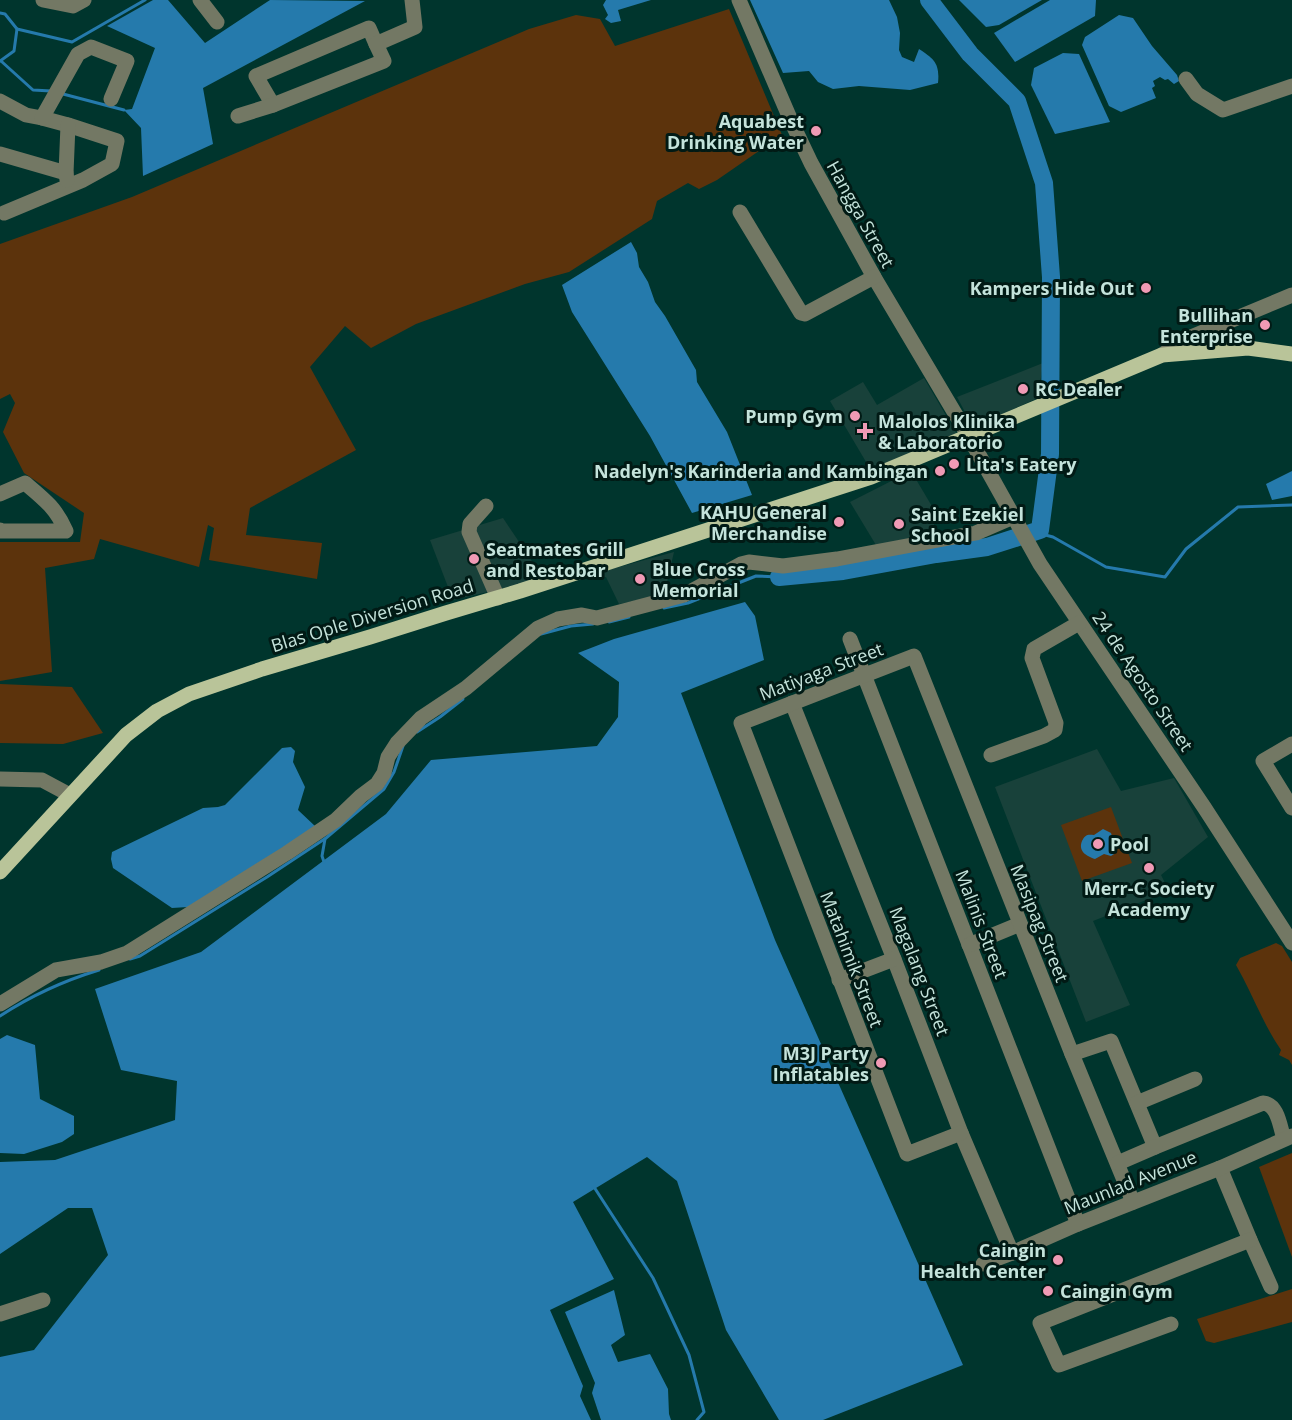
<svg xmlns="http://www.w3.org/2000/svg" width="1292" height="1420" viewBox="0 0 1292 1420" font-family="'Open Sans',sans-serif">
	<rect width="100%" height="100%" fill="#00352d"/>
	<!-- built -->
	<g fill="#18413a">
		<path d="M1043,363L1038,398L973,427L957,397Z"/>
		<path d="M924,378L958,436L872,472L830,401L863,382L877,405Z"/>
		<path d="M911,471L933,508L935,539L879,550L850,502Z"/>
		<path d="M503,518L544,579L453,600L430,540Z"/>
		<path d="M674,552L664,595L619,604L606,577L596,579L593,574Z"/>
		<path d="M1097,749L1121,791L1174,778L1208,837L1161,875L1169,891L1093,921L1130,1005L1086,1022L995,787Z"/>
	</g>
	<!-- green -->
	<g fill="#5c330c">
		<path d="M729,9L782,135L717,180L699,189L688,183L657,201L652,219L569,272L525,284L416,324L371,348L345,326L310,367L356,450L250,508L246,535L322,543L317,579L209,560L214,528L208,525L199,567L100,539L94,559L45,568L52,672L0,681V542H80L84,513L24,473L3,432L15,403L10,394L0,399V244L132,197L529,29L576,15L600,19L615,46Z"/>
		<path d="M0,684L72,687L103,733L63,744L0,743Z"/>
		<path d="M1111,807L1132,863L1082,881L1061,825Z"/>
		<path d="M1276,943L1282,946L1292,962V1065L1289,1060L1279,1055L1281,1050C1263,1024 1252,993 1236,965L1240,958Z"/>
		<path d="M1292,1153V1257L1259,1167Z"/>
		<path d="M1292,1289V1322L1214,1343L1206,1341L1197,1319Z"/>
	</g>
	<!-- water -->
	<g fill="#257aac">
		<path d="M153,0H168L205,43L270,0L365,1L203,88L213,144L143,176L141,128L124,110L132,109L155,48L107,26Z"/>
		<path d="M606,0H651L618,10L621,21L611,23L605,19L608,15L603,5Z"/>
		<path d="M750,0H889L897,17L900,33L899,50L902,57L914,62L919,49C934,59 940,63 938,83L910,90L859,86L833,89L818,82L809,71L783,73Z"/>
		<path d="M959,0H1042L999,25L986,27Z"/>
		<path d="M1050,0H1096L1095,16L1015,62L994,33Z"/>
		<path d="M1119,15L1133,18L1152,46L1177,75L1179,81L1174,84L1168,79L1165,80L1160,77L1153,81L1155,86L1152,88L1156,98L1121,112L1109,106L1082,45L1085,37Z"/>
		<path d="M1063,53L1079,54L1110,122L1055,134L1031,85L1034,68Z"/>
		<path d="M631,242L637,253L639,267L648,282L655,302L665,316L696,370L697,382L727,432L752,495L692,513L650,436L572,312L562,285Z"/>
		<path d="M1292,471V496L1272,500L1266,484Z"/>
		<path d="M745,602L755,616L764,660L681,693L775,940L963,1365L823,1420H779L726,1330L677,1181L647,1157L573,1202L614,1279L550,1310L583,1386L580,1396L591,1420H0V1357L34,1350L108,1255L92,1208H68L0,1254V1162L55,1160L175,1120L177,1081L121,1070L95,989L201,952L386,814L431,760L597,746L618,717L619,682L578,653L614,639Z"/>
		<path d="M291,747L295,751L293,762L305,787L298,810L316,827L188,907L172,908L113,868L111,859L112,852L203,808L218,807L225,805L282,748Z"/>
		<path d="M1103,829L1111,833L1116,851L1114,854L1111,856L1104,854L1095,859C1086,856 1078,851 1082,841C1085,835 1087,834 1094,835Z"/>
		<path d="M7,1035L35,1045L40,1099L74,1116V1134L62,1142L24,1154L0,1153V1039Z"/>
		<path d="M614,1290L625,1335L611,1345L618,1362L650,1354L668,1389L669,1414L671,1420H601L592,1393L595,1383L565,1312Z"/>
	</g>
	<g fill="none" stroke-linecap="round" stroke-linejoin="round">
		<!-- stream -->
		<g stroke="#257aac" stroke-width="3">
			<path d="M0,13L5,14L17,29L14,51L0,61"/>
			<path d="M17,29L72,42L145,0"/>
			<path d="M1,61L33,90L51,91"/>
			<path d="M63,94L124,110"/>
			<path d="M1034,532L1053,537L1106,567L1165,577L1186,549L1238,507L1292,505"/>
			<path d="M664,608L688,603L756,576L779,577"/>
			<path d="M609,622L629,617"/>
			<path d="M541,634L571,626L593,624"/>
			<path d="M417,732L440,717L463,699"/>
			<path d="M324,862L322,856L325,839"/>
			<path d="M130,959L140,956L267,877L326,838L384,789L394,772L403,746"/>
			<path d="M0,1016C32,995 63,981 99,970"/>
			<path d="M594,1187L653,1278L689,1355L704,1412L697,1420"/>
		</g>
		<!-- river -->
		<path stroke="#257aac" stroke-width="18" d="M779,577L843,571L936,554L987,547L1040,530L1050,454L1051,277L1044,183L1017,101L970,54L929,0"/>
		<!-- minor -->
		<g stroke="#737864" stroke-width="15">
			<path d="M43,0L73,6L84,0"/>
			<path d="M200,0L217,22"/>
			<path d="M739,0L792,123L811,163L874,277L969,437L1040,564L1204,807L1292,943"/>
			<path d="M1186,79L1197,94L1223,110L1292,86"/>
			<path d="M0,101L26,115L42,118L68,125L117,141L112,164L83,180L4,213"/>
			<path d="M273,105L256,76L369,28L376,44"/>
			<path d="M238,116L273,105L384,61L376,44L415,27L412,0"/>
			<path d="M42,118L78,54L91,47L127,61L111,99"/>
			<path d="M0,154L66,173"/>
			<path d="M67,180L66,173L68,125"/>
			<path d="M740,212L801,313L805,314L874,277"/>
			<path d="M1162,355L1184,340L1292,295"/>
			<path d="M0,494L25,483C44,499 56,508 66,531H0V530"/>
			<path d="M486,506L470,524L469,532L498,598"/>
			<path d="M850,639L1078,1224"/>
			<path d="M792,703L894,959L961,1133L1012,1253"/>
			<path d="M1292,744L1263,761L1292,808"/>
			<path d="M991,755L1044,736L1055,730L1056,723L1032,658L1034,649L1079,623"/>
			<path d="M0,779L42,780L70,795"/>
			<path d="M969,945L1020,924"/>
			<path d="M839,980L894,959"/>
			<path d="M0,1004L56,970L101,962L127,953L287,853L336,820L361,796L377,784L384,773L388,757L397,743L421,718L466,688L538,628L558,619L582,615L597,618L684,595L741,564L749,562L783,566L837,559L976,533L1013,517"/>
			<path d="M1072,1054L1111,1041L1155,1147L1263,1103C1278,1104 1280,1127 1284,1139"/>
			<path d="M1137,1103L1195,1079"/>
			<path d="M961,1133L907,1154L741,723L914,656L1072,1054L1133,1202"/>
			<path d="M1118,1163L1155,1147"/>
			<path d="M1220,1168L1250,1240L1271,1287"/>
			<path d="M983,1264L1012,1253L1078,1224L1220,1168L1292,1136"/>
			<path d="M0,1314L43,1300"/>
			<path d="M1171,1324L1059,1365L1040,1323L1250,1240"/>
		</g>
		<!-- major -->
		<path stroke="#b9c499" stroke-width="15" d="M0,872L126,735L157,711L189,694L262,669L370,637L446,613L520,591L871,477L1162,355L1248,348L1292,354"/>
	</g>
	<!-- markers -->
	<g fill="#f09ab5" stroke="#011a15" stroke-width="2">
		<circle cx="816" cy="131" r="6"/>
		<circle cx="1146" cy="288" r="6"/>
		<circle cx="1265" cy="325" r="6"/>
		<circle cx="1023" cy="389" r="6"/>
		<circle cx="855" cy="416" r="6"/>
		<path d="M862 422h6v6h6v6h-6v6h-6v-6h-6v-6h6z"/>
		<circle cx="954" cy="464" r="6"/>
		<circle cx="940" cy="471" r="6"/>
		<circle cx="839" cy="522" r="6"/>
		<circle cx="899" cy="524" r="6"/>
		<circle cx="474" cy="559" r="6"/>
		<circle cx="640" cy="579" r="6"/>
		<circle cx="1098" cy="844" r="6"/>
		<circle cx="1149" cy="868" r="6"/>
		<circle cx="881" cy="1063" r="6"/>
		<circle cx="1058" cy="1260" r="6"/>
		<circle cx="1048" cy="1291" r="6"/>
	</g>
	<g text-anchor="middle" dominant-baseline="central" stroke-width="6" stroke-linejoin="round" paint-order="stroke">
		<!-- poi labels -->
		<g font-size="18" font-weight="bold" fill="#c4e3db" stroke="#011a15" text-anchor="end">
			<text x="804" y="121">Aquabest<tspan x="804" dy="21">Drinking Water</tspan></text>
			<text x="1134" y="288">Kampers Hide Out</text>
			<text x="1253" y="315">Bullihan<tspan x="1253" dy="21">Enterprise</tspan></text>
			<text x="1035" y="389" text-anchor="start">RC Dealer</text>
			<text x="843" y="416">Pump Gym</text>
			<text x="878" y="421" text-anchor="start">Malolos Klinika<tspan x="878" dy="21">&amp; Laboratorio</tspan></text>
			<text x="966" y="464" text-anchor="start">Lita's Eatery</text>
			<text x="928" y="471">Nadelyn's Karinderia and Kambingan</text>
			<text x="827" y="512">KAHU General<tspan x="827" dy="21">Merchandise</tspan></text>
			<text x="911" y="514" text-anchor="start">Saint Ezekiel<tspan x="911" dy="21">School</tspan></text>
			<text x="486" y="549" text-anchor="start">Seatmates Grill<tspan x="486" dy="21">and Restobar</tspan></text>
			<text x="652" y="569" text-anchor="start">Blue Cross<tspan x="652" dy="21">Memorial</tspan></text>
			<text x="1110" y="844" text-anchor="start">Pool</text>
			<text x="1149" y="888" text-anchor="middle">Merr-C Society<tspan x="1149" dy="21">Academy</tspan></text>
			<text x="869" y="1053">M3J Party<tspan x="869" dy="21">Inflatables</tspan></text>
			<text x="1046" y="1250">Caingin<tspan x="1046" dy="21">Health Center</tspan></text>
			<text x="1060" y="1291" text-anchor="start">Caingin Gym</text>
		</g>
		<!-- street labels -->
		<g font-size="18" fill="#c4e3db" stroke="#011a15">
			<text transform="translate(861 214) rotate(61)">Hangga Street</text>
			<text transform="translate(372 615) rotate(-17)">Blas Ople Diversion Road</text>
			<text transform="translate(821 671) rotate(-21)">Matiyaga Street</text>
			<text transform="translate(1143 681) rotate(56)">24 de Agosto Street</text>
			<text transform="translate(1040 923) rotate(68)">Masipag Street</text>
			<text transform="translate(982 924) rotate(69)">Malinis Street</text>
			<text transform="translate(852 959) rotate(69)">Matahimik Street</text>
			<text transform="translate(920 971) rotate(69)">Magalang Street</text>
			<text transform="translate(1130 1182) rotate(-22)">Maunlad Avenue</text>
		</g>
	</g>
</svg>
